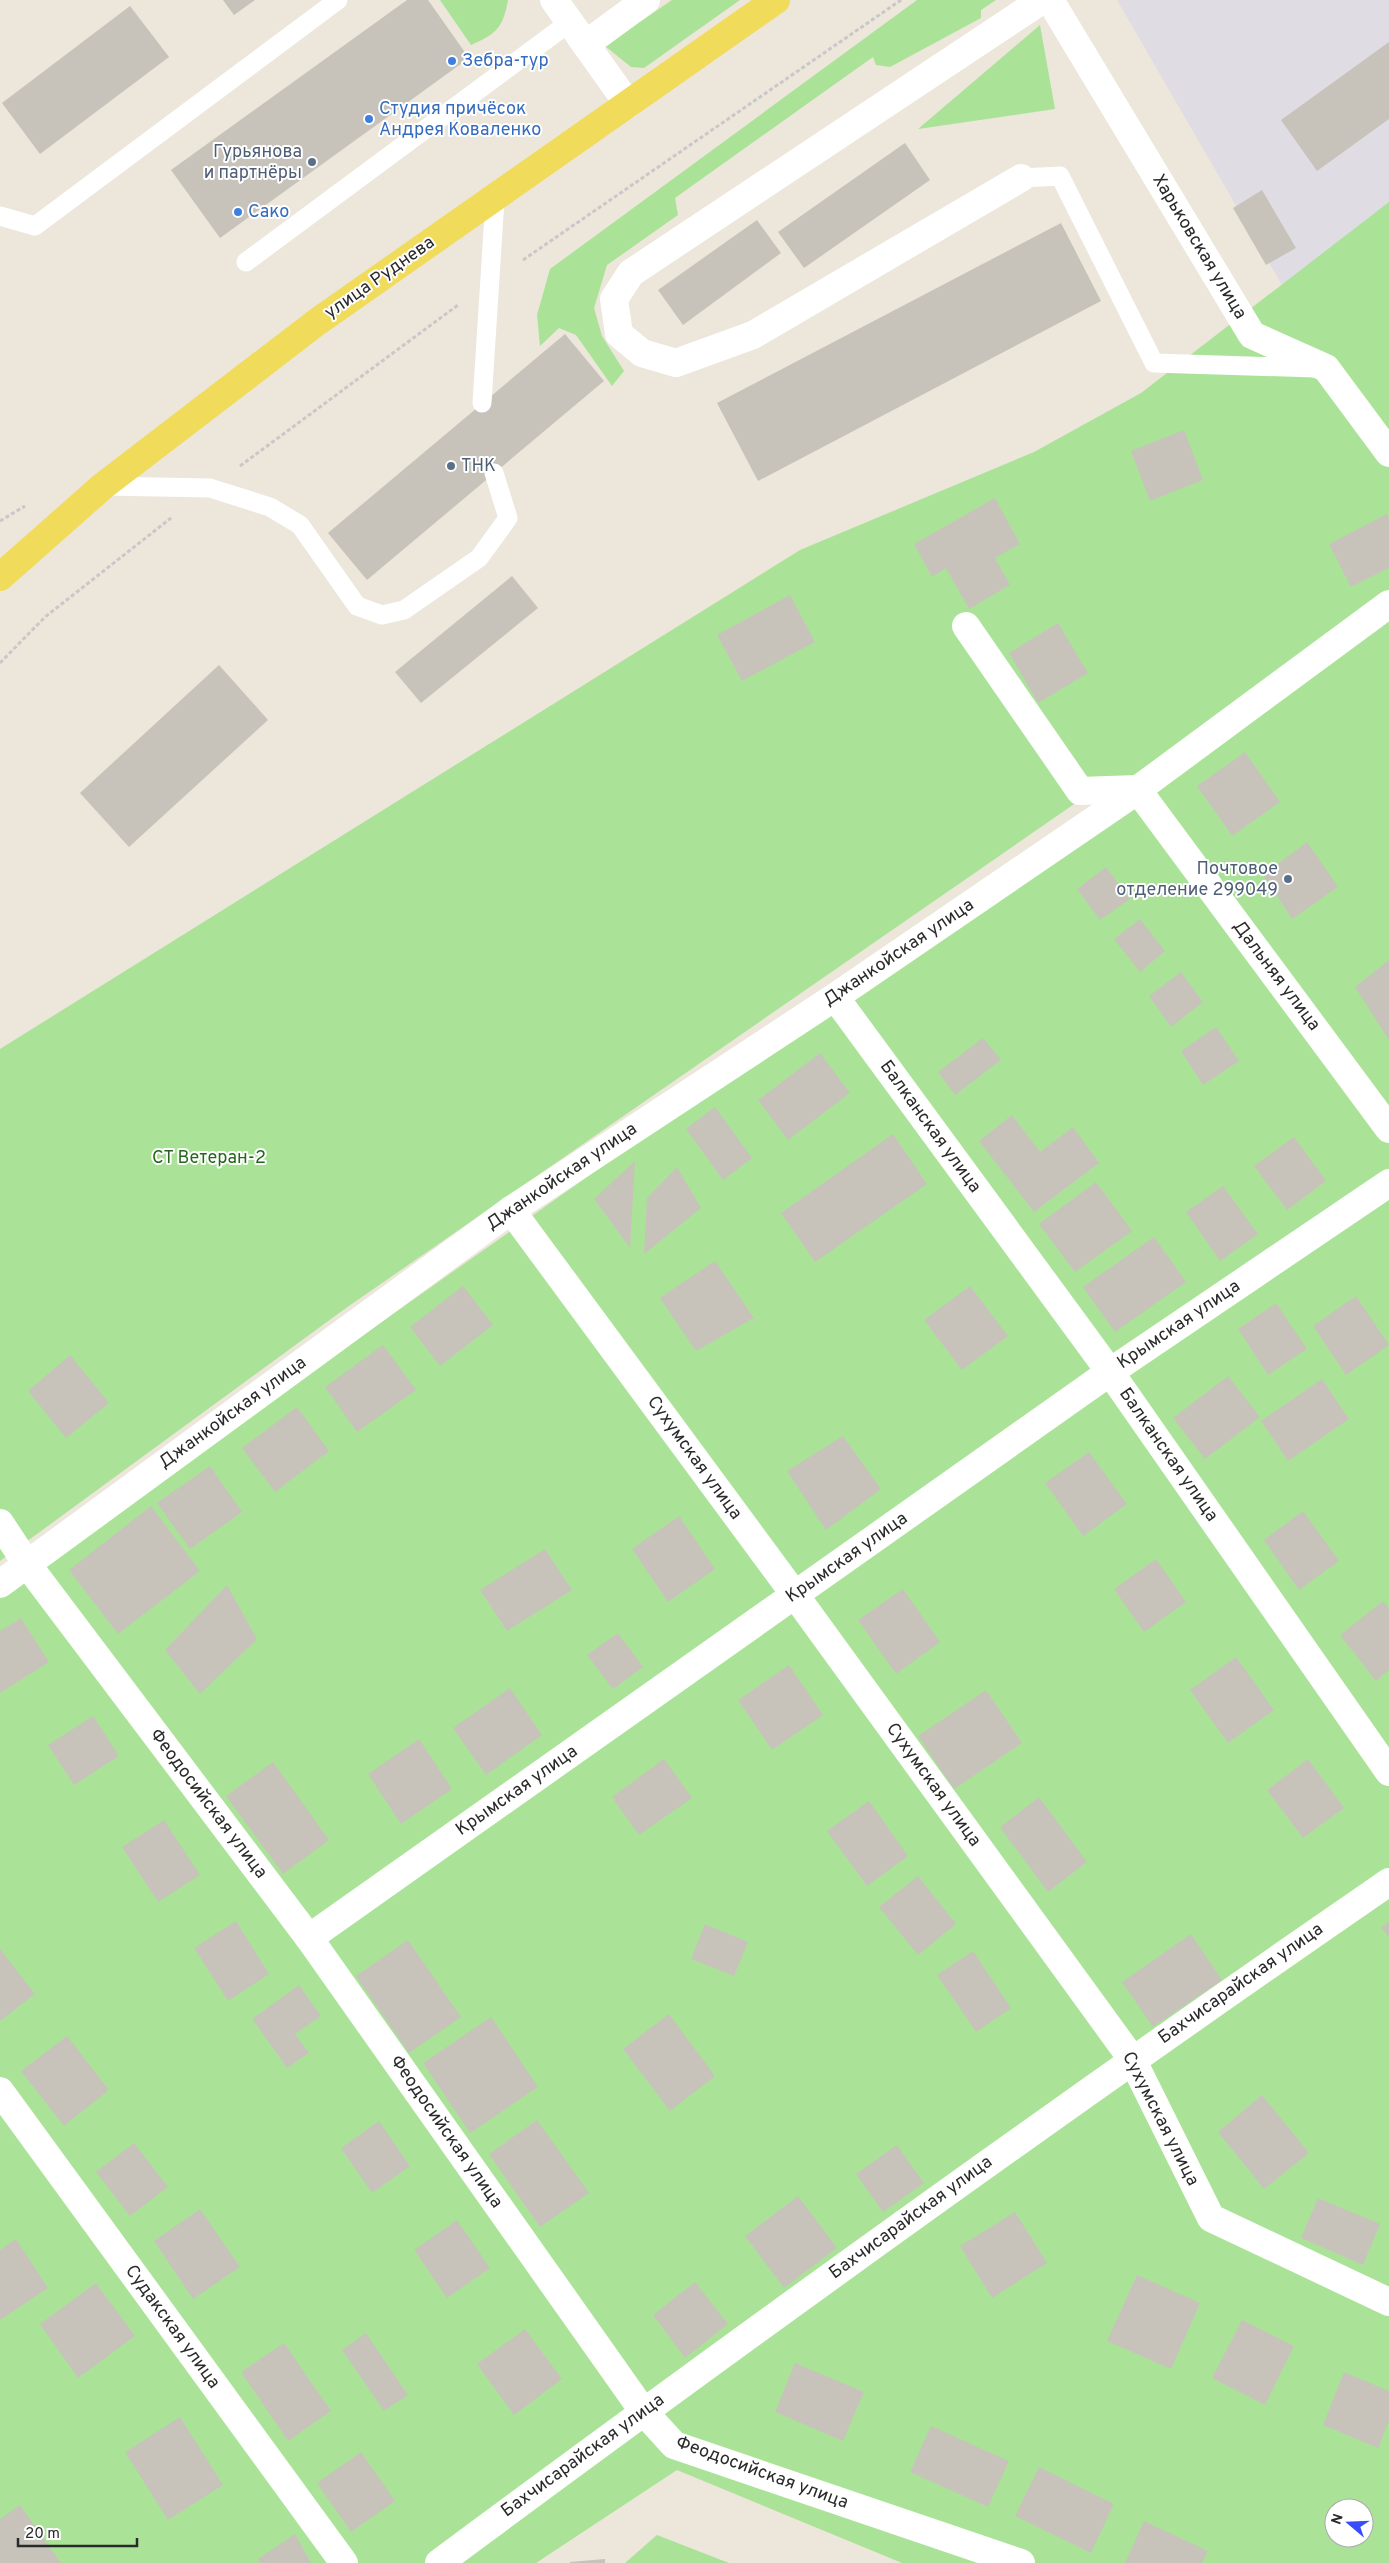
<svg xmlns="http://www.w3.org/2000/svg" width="1389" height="2563" viewBox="0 0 1389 2563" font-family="Overpass,sans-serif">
	<rect width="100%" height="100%" fill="#ece6db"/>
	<!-- industrial -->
	<path fill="#dfdce4" d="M1117,0H1389V212L1286,292Z"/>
	<!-- green -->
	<g fill="#aae397" fill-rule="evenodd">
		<path d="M440,0H508C503,28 496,34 471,45Z"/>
		<path d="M672,0H740L644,68L631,67L605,46Z"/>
		<path d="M917,0H996L981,10V18L890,67L876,65L873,57L675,198L678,215L607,265L594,308L602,336L624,371L612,386L576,335L559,328L540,346L537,315L550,269Z"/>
		<path d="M1040,25L1055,109L918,129Z"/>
		<path d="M1389,202V2563H902L677,2470L536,2563H0V1591L1136,790L1093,791L346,1308L0,1561V1049L800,550L1034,452L1141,393ZM1334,2508H1364V2538H1334Z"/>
		<path d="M657,2535L729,2563H625Z"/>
	</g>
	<!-- building -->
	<g fill="#c7c3bb">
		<path d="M223,0H255L234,15Z"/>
		<path d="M407,0H428L469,58L220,238L171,170Z"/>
		<path d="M130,6L169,57L40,154L2,103Z"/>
		<path d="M1389,42V119L1317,171L1281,120Z"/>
		<path d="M905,143L930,180L804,268L778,232Z"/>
		<path d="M1262,190L1296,248L1266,265L1233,208Z"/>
		<path d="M757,220L781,253L683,325L658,290Z"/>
		<path d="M1061,223L1101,301L758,481L717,403Z"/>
		<path d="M565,334L604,381L367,580L328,533Z"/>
		<path d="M1184,430L1203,480L1150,501L1131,451Z"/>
		<path d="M995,498L1020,544L995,558L1010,585L969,609L946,568L932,577L914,544Z"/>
		<path d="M1387,514L1389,518V568L1351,587L1329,544Z"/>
		<path d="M512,576L538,608L421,703L395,672Z"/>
		<path d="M790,595L815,642L742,681L717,635Z"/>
		<path d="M1058,623L1088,673L1038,703L1009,653Z"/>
		<path d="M219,665L268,720L129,847L80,793Z"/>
		<path d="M1245,752L1280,802L1232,836L1197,786Z"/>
		<path d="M1307,842L1338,887L1292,919L1263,875Z"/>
		<path d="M1106,867L1130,899L1100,920L1077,889Z"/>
		<path d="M1140,919L1165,951L1140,972L1114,939Z"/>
		<path d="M1389,960V1040L1355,987Z"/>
		<path d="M1181,972L1203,1002L1171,1027L1149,996Z"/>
		<path d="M1216,1027L1239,1061L1203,1085L1181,1051Z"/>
		<path d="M983,1038L1001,1060L955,1095L938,1072Z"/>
		<path d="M820,1053L850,1093L788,1140L758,1100Z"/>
		<path d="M715,1107L752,1158L723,1180L686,1129Z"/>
		<path d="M1012,1115L1040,1152L1073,1127L1099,1163L1034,1212L979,1141Z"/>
		<path d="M893,1134L927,1184L815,1262L781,1213Z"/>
		<path d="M1294,1137L1326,1181L1287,1210L1254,1166Z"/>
		<path d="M635,1161L630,1248L594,1199Z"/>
		<path d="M677,1167L701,1208L644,1254L647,1198Z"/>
		<path d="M1096,1182L1132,1231L1075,1272L1039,1224Z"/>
		<path d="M1223,1186L1258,1234L1220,1261L1186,1212Z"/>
		<path d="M1154,1237L1186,1282L1115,1332L1083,1287Z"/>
		<path d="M715,1261L754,1318L696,1351L660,1298Z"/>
		<path d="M463,1286L493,1325L440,1366L410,1327Z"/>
		<path d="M970,1286L1008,1336L962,1370L924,1320Z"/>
		<path d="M1356,1296L1389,1345L1346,1375L1313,1326Z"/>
		<path d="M1276,1303L1307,1349L1268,1375L1238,1329Z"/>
		<path d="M383,1345L416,1390L357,1432L325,1387Z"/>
		<path d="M70,1355L109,1403L66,1438L28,1391Z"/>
		<path d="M1228,1376L1260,1417L1205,1459L1173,1418Z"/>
		<path d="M1322,1379L1349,1419L1288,1461L1261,1421Z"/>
		<path d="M297,1407L329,1451L275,1492L242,1448Z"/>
		<path d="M843,1436L881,1489L826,1530L787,1471Z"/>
		<path d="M1089,1452L1127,1504L1083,1536L1045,1483Z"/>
		<path d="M210,1466L242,1512L190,1549L157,1503Z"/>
		<path d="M151,1506L200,1571L118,1634L69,1570Z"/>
		<path d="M1303,1511L1339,1561L1299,1590L1264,1540Z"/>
		<path d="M679,1516L715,1569L668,1602L632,1549Z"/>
		<path d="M545,1549L572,1590L507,1631L480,1590Z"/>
		<path d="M1156,1559L1186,1602L1144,1632L1114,1589Z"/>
		<path d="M227,1585L257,1639L200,1694L165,1650Z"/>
		<path d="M903,1589L940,1642L896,1674L858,1620Z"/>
		<path d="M1383,1601L1389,1609V1670L1376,1681L1340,1635Z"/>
		<path d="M21,1618L49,1662L0,1693V1631Z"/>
		<path d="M618,1633L643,1667L613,1689L587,1655Z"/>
		<path d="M1236,1657L1274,1710L1228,1743L1190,1690Z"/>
		<path d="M789,1665L823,1715L772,1750L738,1700Z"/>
		<path d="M510,1688L542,1735L486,1775L453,1728Z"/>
		<path d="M986,1690L1022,1743L954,1789L918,1736Z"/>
		<path d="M93,1716L119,1756L74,1785L48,1745Z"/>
		<path d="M419,1739L452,1789L401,1824L368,1774Z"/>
		<path d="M664,1759L692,1798L639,1835L612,1797Z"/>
		<path d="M1308,1759L1344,1808L1303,1838L1267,1790Z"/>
		<path d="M273,1762L329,1840L283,1874L226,1796Z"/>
		<path d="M1039,1797L1087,1862L1048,1892L1000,1827Z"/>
		<path d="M869,1801L908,1856L867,1886L827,1831Z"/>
		<path d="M164,1820L200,1875L158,1902L122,1847Z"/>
		<path d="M918,1876L956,1924L918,1955L879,1907Z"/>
		<path d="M236,1921L269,1974L228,2001L194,1948Z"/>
		<path d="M1389,1922V1937L1381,1928Z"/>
		<path d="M705,1924L748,1942L734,1976L691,1959Z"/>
		<path d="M1191,1934L1222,1980L1153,2027L1122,1982Z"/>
		<path d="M408,1940L461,2017L409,2053L356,1976Z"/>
		<path d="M0,1949L35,1994L0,2021Z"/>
		<path d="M973,1951L1011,2008L976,2032L937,1975Z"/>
		<path d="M299,1985L321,2016L295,2034L309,2053L287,2068L252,2019Z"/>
		<path d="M669,2014L715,2076L670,2111L623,2049Z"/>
		<path d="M491,2017L538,2087L470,2133L423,2063Z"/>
		<path d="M67,2036L109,2090L64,2126L21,2071Z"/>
		<path d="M1262,2095L1309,2153L1264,2189L1218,2132Z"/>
		<path d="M537,2120L589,2193L540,2227L489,2154Z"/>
		<path d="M379,2121L410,2166L372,2193L341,2148Z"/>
		<path d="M134,2143L168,2187L130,2216L96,2172Z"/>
		<path d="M897,2145L924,2183L883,2212L856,2174Z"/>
		<path d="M798,2196L837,2248L784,2288L745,2236Z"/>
		<path d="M1318,2198L1380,2224L1363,2265L1301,2238Z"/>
		<path d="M200,2209L240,2267L193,2299L154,2241Z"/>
		<path d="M1015,2212L1047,2263L992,2298L960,2246Z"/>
		<path d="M457,2220L490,2268L447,2298L414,2250Z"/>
		<path d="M16,2239L48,2288L0,2320V2250Z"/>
		<path d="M1137,2275L1200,2303L1171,2369L1107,2341Z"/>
		<path d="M695,2282L728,2324L685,2358L653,2315Z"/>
		<path d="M96,2283L135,2336L78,2378L40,2324Z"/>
		<path d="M1242,2320L1294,2346L1265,2405L1212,2378Z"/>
		<path d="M525,2329L562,2379L514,2415L477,2364Z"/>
		<path d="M366,2333L408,2395L384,2411L342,2350Z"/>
		<path d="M284,2343L331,2411L288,2441L241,2372Z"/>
		<path d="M795,2363L864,2392L843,2441L775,2412Z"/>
		<path d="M1344,2372L1389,2391V2421L1378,2448L1323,2425Z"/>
		<path d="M180,2417L223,2485L168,2520L125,2452Z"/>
		<path d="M931,2426L1009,2461L988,2507L910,2472Z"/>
		<path d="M361,2452L395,2501L351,2532L317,2483Z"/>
		<path d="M1039,2467L1114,2504L1091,2553L1015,2516Z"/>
		<path d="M20,2505L61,2563H0V2519Z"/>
		<path d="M1144,2521L1208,2551L1202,2563H1125Z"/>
		<path d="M295,2534L311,2563H260L258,2559Z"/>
		<path d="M605,2559V2563H570V2562Z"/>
	</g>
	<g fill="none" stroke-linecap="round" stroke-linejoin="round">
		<!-- path -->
		<g stroke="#c8c8c8" stroke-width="3" stroke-dasharray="4 2.5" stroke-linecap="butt">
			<path d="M523,260L901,0"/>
			<path d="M240,466L458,305"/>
			<path d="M0,521L25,506"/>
			<path d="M0,663L45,617L171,518"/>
		</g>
		<!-- lane -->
		<g stroke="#fff" stroke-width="19">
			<path d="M1021,178L1060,176L1154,363L1315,368"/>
			<path d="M0,216L35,226L338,0"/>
			<path d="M246,262L570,22"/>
			<path d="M482,403L495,199"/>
			<path d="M103,486L210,488L270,507L300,525L357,606L382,615L404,610L479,558L508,518L494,473"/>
		</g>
		<!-- street -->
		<g stroke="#fff" stroke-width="28">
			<path d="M554,0L628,104"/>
			<path d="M1050,0L1252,335L1326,368L1389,453"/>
			<path d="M586,44L646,0"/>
			<path d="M1021,178L753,335L676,363L642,353L619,334L614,299L631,273L1042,0"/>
			<path d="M966,626L1080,791L1137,789L1389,1129"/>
			<path d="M835,997L1110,1372L1389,1772"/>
			<path d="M511,1210L795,1595L1132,2059L1211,2218L1389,2302"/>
			<path d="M0,1523L27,1564L309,1938L643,2411L674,2445L1021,2563"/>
			<path d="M0,1584L511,1210L835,997L1125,799L1389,604"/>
			<path d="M309,1938L1110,1372L1389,1183"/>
			<path d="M0,2091L344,2563"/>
			<path d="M439,2563C752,2331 1068,2103 1389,1882"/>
		</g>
		<!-- primary -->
		<path stroke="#f1db5b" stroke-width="28" d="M0,577L103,486L317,322L776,0"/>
	</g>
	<!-- markers -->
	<g fill="#3f7fe0" stroke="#fff" stroke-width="2">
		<circle cx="452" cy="61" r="5"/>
		<circle cx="369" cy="119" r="5"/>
		<circle cx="238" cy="212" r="5"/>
	</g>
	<g fill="#5c6f8a" stroke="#fff" stroke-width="2">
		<circle cx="312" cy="162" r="5"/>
		<circle cx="451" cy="466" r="5"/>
		<circle cx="1288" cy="879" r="5"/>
	</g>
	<g text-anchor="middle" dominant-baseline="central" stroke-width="4" stroke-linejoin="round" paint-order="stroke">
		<!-- shop labels -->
		<g font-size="18" fill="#366cbe" stroke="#fff" text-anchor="start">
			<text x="462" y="61">Зебра-тур</text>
			<text x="379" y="109">Студия причёсок<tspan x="379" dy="21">Андрея Коваленко</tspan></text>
			<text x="248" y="212">Сако</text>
		</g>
		<!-- service labels -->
		<g font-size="18" fill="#4e5e75" stroke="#fff" text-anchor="end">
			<text x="302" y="152">Гурьянова<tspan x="302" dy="21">и партнёры</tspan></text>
			<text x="461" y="466" text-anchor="start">ТНК</text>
			<text x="1278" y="869">Почтовое<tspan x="1278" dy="21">отделение 299049</tspan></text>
		</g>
		<!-- street labels -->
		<g font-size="18" fill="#2a2a2a" stroke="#fff">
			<text transform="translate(1199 247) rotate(59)">Харьковская улица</text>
			<text transform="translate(380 278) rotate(-35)">улица Руднева</text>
			<text transform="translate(899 953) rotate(-34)">Джанкойская улица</text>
			<text transform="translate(1276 976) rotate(53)">Дальняя улица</text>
			<text transform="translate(930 1127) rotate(54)">Балканская улица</text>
			<text transform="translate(562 1177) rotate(-34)">Джанкойская улица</text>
			<text transform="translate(1179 1325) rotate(-34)">Крымская улица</text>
			<text transform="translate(233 1413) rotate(-36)">Джанкойская улица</text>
			<text transform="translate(1168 1455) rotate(55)">Балканская улица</text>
			<text transform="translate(694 1458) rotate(54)">Сухумская улица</text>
			<text transform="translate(847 1558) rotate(-35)">Крымская улица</text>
			<text transform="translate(933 1785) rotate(54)">Сухумская улица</text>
			<text transform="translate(517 1791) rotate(-35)">Крымская улица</text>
			<text transform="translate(208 1804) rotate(53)">Феодосийская улица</text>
			<text transform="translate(1241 1984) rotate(-35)">Бахчисарайская улица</text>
			<text transform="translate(1160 2119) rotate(63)">Сухумская улица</text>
			<text transform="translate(446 2132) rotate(55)">Феодосийская улица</text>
			<text transform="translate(911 2218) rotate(-36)">Бахчисарайская улица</text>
			<text transform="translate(172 2327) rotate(54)">Судакская улица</text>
			<text transform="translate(583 2456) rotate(-36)">Бахчисарайская улица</text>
			<text transform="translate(762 2473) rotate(20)">Феодосийская улица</text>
		</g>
		<!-- park labels -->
		<g font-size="18" fill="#236719" stroke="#fff">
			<text x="209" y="1158">СТ Ветеран-2</text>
		</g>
	</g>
	<!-- north arrow -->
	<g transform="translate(1349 2523) rotate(289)"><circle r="24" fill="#ffffff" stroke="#aaaaaa"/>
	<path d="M0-4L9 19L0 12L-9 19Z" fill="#3a4dfa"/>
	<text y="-8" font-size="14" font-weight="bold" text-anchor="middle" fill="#2a2a2a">N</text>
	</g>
	<!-- scale -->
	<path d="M18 2538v8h119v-8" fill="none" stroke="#2a2a2a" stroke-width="2.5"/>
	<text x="25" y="2538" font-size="15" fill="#2a2a2a" stroke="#ffffff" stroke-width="4" paint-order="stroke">20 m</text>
</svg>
